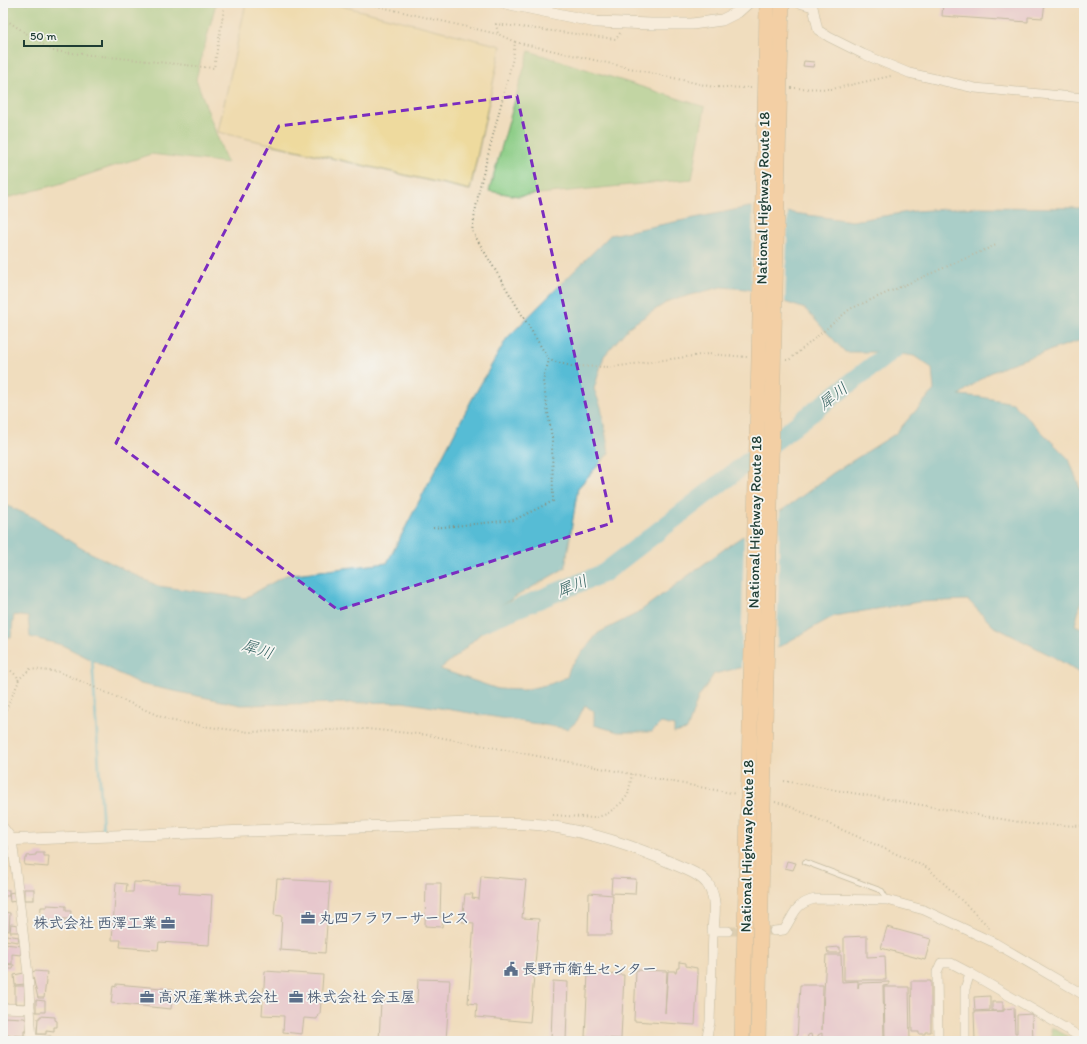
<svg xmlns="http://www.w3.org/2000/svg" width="1087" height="1044" viewBox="0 0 1087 1044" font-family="Itim,'Klee One',sans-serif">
	<rect width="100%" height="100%" fill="#f6f6f2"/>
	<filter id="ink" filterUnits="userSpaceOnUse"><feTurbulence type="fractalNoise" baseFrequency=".025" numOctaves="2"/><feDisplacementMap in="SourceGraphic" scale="8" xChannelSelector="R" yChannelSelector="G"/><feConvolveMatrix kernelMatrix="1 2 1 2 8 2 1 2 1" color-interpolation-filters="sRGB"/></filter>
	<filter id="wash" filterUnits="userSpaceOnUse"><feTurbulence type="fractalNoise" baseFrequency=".012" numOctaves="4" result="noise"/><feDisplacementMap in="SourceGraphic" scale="16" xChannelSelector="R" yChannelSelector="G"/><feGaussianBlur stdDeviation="0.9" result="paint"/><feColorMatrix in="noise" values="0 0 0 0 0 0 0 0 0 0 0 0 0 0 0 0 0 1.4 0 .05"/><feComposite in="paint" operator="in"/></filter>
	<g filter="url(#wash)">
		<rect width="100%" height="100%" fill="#f0ddbe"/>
		<!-- green -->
		<g fill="#8acc84" stroke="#54845c">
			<path d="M3,3H216L196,79L227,163L151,154L59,184L3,199Z"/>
			<path d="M529,51L705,107L692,179L518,196L489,191Z"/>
			<path d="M1051,1027L1076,1041H1052Z"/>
		</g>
		<!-- sand -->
		<path fill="#eeda9e" stroke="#868c69" d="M246,3H330L501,46L470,190L218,132Z"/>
		<!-- water -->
		<path fill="#57bcd5" stroke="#3b7c84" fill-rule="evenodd" d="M749,207L852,221L915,211L978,207L1084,208V339L1010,364L988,374L959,395L981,397L1013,403L1069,459L1084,499V591L1075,625L1084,629V675L1052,656L993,626L968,600L919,602L834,616L743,667L714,674L698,698L687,730L674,733V726L661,723L652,732H618L594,725V712L585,705L577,721L568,729L403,702L241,705L140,684L62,645L30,637L28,617L14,615L11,637H3V504L35,518L79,547L158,586L245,598L286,575L387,563L471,401L507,338L610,235ZM721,287L747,289L805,309L845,352H886L914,356L932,368L934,390L895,434L833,473L794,502L731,544L636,614L598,633L570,667L567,677L550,684L523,690L498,689L440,669L459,654L492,623L498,607L565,568L578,488L609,453L601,407L594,389L604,356L630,326L669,301Z"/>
		<!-- pier -->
		<g fill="#f0ddbe">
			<path d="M753,205L788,210L785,304L751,292Z"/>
			<path d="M780,509L777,651L741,670L744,533Z"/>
		</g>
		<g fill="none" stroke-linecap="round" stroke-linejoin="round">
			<!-- stream -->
			<g stroke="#57bcd5" stroke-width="3">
				<path d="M92,657L103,830"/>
				<path d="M3,1013L23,1015"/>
			</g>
			<!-- river -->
			<path stroke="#57bcd5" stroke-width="19" d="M471,627L604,573L910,337"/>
		</g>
		<g id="blocks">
			<!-- building -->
			<g fill="#dbaee1">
				<path d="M943,3H1045L1043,18L1028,17V22L942,16Z"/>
				<path d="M804,61L814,62L813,67L803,66Z"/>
				<path d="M36,853H44V856H49L48,867L24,865L25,858H27V856L36,855Z"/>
				<path d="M787,861L796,863L793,870L785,868Z"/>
				<rect x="3" y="863" width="3" height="16"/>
				<path d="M481,876L526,880L522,918L539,919L530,1022L476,1017L477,1004L468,1003L474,923L462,922L465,894H473L472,898L479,899Z"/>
				<path d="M612,878L636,879L635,894L611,893Z"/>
				<path d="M277,879L330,882L325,953L280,950L282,916L274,915Z"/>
				<path d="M134,882L180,884L179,893L212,895L209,945L159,942L158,950L120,947L121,940H112L116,883L127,884L126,892H133Z"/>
				<path d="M426,883H441L440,917H443L442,927L425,926Z"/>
				<rect x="24" y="889" width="10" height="11"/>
				<rect x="3" y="890" width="6" height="6"/>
				<path d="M14,892L16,901L10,902L9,893Z"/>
				<path d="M589,893L613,895L611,935H588Z"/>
				<path d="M47,905L66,906V911H71L70,919H60V921L40,920L41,907H47Z"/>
				<path d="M3,909L4,912L10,913L9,931L3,930Z"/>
				<path d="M11,924L19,925L18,932H10Z"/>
				<path d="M887,927L931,939L925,960L881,948Z"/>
				<path d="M6,935L19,937L18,942L5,940Z"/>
				<path d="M867,936V957L885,956L886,980H844V937Z"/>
				<path d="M5,944L22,946L21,955L12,954V964L3,963Z"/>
				<path d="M840,947V953H828L827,948Z"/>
				<path d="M826,955H841L842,982L858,981V988L859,983L889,982V985L883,986L884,1041H822V1033L818,1035V1039H812L811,1034L808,1035L807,1040H797L800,985H823L822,1030Z"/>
				<path d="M679,962L686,963V966L697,968V974H698L695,1025L634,1021L636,970L667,971L665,1013L668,971H675V973H676L677,968H679Z"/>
				<path d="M3,964L14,965L13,969H3Z"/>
				<path d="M34,971L47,972L44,998H38L32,973Z"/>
				<path d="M265,971L323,975L320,1014H318L317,1019L304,1018L302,1034L283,1032L284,1016L262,1015Z"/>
				<path d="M24,973L25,984L15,985L14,975Z"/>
				<path d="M588,973L624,975L621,1039L585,1037Z"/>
				<path d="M418,979L450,980L446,1041H379L381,1001L417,1002Z"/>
				<path d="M553,981L568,982L566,1041H551Z"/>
				<path d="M911,981H931V1032H925V1034H919V1032H912Z"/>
				<path d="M116,984L173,989L171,1009L111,1003L113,986L116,987Z"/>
				<rect x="15" y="986" width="10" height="18"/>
				<path d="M884,987H909L910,1041H885Z"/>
				<path d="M990,996V1010L975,1011L974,997Z"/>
				<path d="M36,1000L45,1001V1012H36Z"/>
				<rect x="992" y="1002" width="11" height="9"/>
				<path d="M1014,1008L1015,1033H1017V1015L1032,1014L1033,1041H975L974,1012L1004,1011V1009Z"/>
				<path d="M40,1016L55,1017V1020L57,1021V1027H54V1031L46,1030V1034H37L38,1018H40Z"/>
				<path d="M3,1017L24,1018L27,1020V1031H24V1036L3,1035Z"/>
			</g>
		</g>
	</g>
	<g filter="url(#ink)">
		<use href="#blocks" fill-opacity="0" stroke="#888d79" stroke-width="1"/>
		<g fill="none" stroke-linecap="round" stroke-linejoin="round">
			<!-- minor-tunnel -->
			<path stroke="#c6bda2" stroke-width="9" stroke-dasharray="9 4.5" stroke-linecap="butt" d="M728,931H774"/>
			<defs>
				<path id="service" d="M805,862L882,891L887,900"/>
				<g id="minor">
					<path d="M799,3L813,7L818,30L829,37L863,54L909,73L975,88L1084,98"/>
					<path d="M3,827L12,839L28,974L32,1041"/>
					<path d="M774,931L784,930C795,914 794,904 815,899L887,900L924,910L995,943L1084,995"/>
					<path d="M970,973L1084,1039"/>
					<path d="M3,1008L30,1009"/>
					<path d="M706,1041L710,1022L713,931H728"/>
					<path d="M938,1041L937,972L941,963H951L970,973L965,989V1041"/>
				</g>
				<g id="tertiary">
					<path d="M505,3L596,22L651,24H692L722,20L738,12L748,3"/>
					<path d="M3,840L470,823C496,824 523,822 549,826C592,833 634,846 674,864C685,869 703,875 709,886C717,901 714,915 713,931"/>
					<path d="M32,1040L48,1041"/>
				</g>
				<g id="trunk">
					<path d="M766,70L767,3"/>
					<path d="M780,73L782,3"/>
					<path d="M742,1041L747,850"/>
					<path d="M758,1041L762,853"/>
				</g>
			</defs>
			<!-- service casing -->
			<use href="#service" stroke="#888d79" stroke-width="6"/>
			<!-- minor casing -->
			<use href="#minor" stroke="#888d79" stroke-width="10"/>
			<!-- tertiary casing -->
			<use href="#tertiary" stroke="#888d79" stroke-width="12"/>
			<!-- trunk casing -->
			<use href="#trunk" stroke="#888d79" stroke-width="16"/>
			<!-- path -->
			<g stroke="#888d79" stroke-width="2" stroke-dasharray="1 3" stroke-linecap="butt">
				<path d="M364,3L497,34"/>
				<path d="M3,18L53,51L214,68L225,3"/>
				<path d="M620,33L616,39L496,24L498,34L515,42L513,58L479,190L472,231L549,360L571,366L612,367L708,354L747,357"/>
				<path d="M515,42L713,87L753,88"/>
				<path d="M791,88L832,89L891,76"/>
				<path d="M786,360H789L850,309L996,245"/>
				<path d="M433,528L514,520L553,501L552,438L543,381L549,360"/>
				<path d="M3,670L11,671L17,676L19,681L3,716"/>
				<path d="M18,680L30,669L60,672L168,720L209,727L249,732L367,729L428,735L736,794"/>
				<path d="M784,781L1030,824L1084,826"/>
				<path d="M775,802L784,804L928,868L988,926L989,929"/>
				<path d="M553,815L594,818L607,814L621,803L628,795L632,774"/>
			</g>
			<!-- service -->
			<use href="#service" stroke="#fff" stroke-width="4.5"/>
			<!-- minor -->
			<use href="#minor" stroke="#fff" stroke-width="9"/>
			<!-- tertiary -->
			<use href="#tertiary" stroke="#fff" stroke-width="11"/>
			<!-- trunk -->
			<use href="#trunk" stroke="#f5bf86" stroke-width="15"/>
			<defs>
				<g id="trunk-bridge">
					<path d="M747,850L766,70"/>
					<path d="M762,853L780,73"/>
				</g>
			</defs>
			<!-- trunk-bridge casing -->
			<use href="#trunk-bridge" stroke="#888d79" stroke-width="16" stroke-linecap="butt"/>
			<!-- trunk-bridge -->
			<use href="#trunk-bridge" stroke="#f5bf86" stroke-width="15"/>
		</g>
	</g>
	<!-- marked area -->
	<path d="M0 0H1087V1044H0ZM517,96L612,523L338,610L116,443L279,126Z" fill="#f0ddbe" fill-opacity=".55" fill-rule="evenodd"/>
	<path fill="none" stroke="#7b2cbf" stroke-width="3" stroke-dasharray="8 5" stroke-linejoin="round" d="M517,96L612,523L338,610L116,443L279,126Z"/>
	<!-- icons -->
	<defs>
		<symbol id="office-bare" viewBox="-9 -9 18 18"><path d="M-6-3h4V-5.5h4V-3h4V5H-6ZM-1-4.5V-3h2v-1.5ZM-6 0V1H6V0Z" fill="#5c6f8a" stroke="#f6f6f2" stroke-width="2.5" paint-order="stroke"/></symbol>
		<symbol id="civic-bare" viewBox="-9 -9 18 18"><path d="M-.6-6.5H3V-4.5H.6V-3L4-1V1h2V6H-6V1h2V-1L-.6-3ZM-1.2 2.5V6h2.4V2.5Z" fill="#5c6f8a" stroke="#f6f6f2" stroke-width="2.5" paint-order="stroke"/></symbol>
	</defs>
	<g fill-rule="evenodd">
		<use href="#office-bare" x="298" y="908" width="20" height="20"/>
		<use href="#office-bare" x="158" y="913" width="20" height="20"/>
		<use href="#civic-bare" x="501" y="959" width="20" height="20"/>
		<use href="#office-bare" x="137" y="987" width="20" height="20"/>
		<use href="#office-bare" x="286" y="987" width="20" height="20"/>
	</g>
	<g text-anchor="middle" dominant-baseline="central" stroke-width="3.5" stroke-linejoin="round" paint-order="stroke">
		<!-- street labels -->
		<g font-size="15" fill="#1f3d34" stroke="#f6f6f2">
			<text transform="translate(763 198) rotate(-89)">National Highway Route 18</text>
			<text transform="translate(755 522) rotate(-89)">National Highway Route 18</text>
			<text transform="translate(747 846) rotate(-89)">National Highway Route 18</text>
		</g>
		<!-- service labels -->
		<g font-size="15" font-weight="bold" fill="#4e5e75" stroke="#f6f6f2" text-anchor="start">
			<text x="319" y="918">丸四フラワーサービス</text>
			<text x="157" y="923" text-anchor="end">株式会社 西澤工業</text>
			<text x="522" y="969">長野市衛生センター</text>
			<text x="158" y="997">高沢産業株式会社</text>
			<text x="307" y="997">株式会社 会玉屋</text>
		</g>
		<!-- water labels -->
		<g font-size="16" font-style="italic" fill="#2d5d5c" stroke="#f6f6f2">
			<text transform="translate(833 396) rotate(-38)">犀川</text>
			<text transform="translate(572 586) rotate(-22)">犀川</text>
			<text transform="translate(258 649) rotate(18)">犀川</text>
		</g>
	</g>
	<!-- margin -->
	<rect width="1087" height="1044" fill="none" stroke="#f6f6f2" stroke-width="16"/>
	<!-- scale -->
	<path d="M24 40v6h78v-6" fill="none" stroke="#1f3d34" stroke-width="2"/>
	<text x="30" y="40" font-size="12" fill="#1f3d34" stroke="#f6f6f2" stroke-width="3" paint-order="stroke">50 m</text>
</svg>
